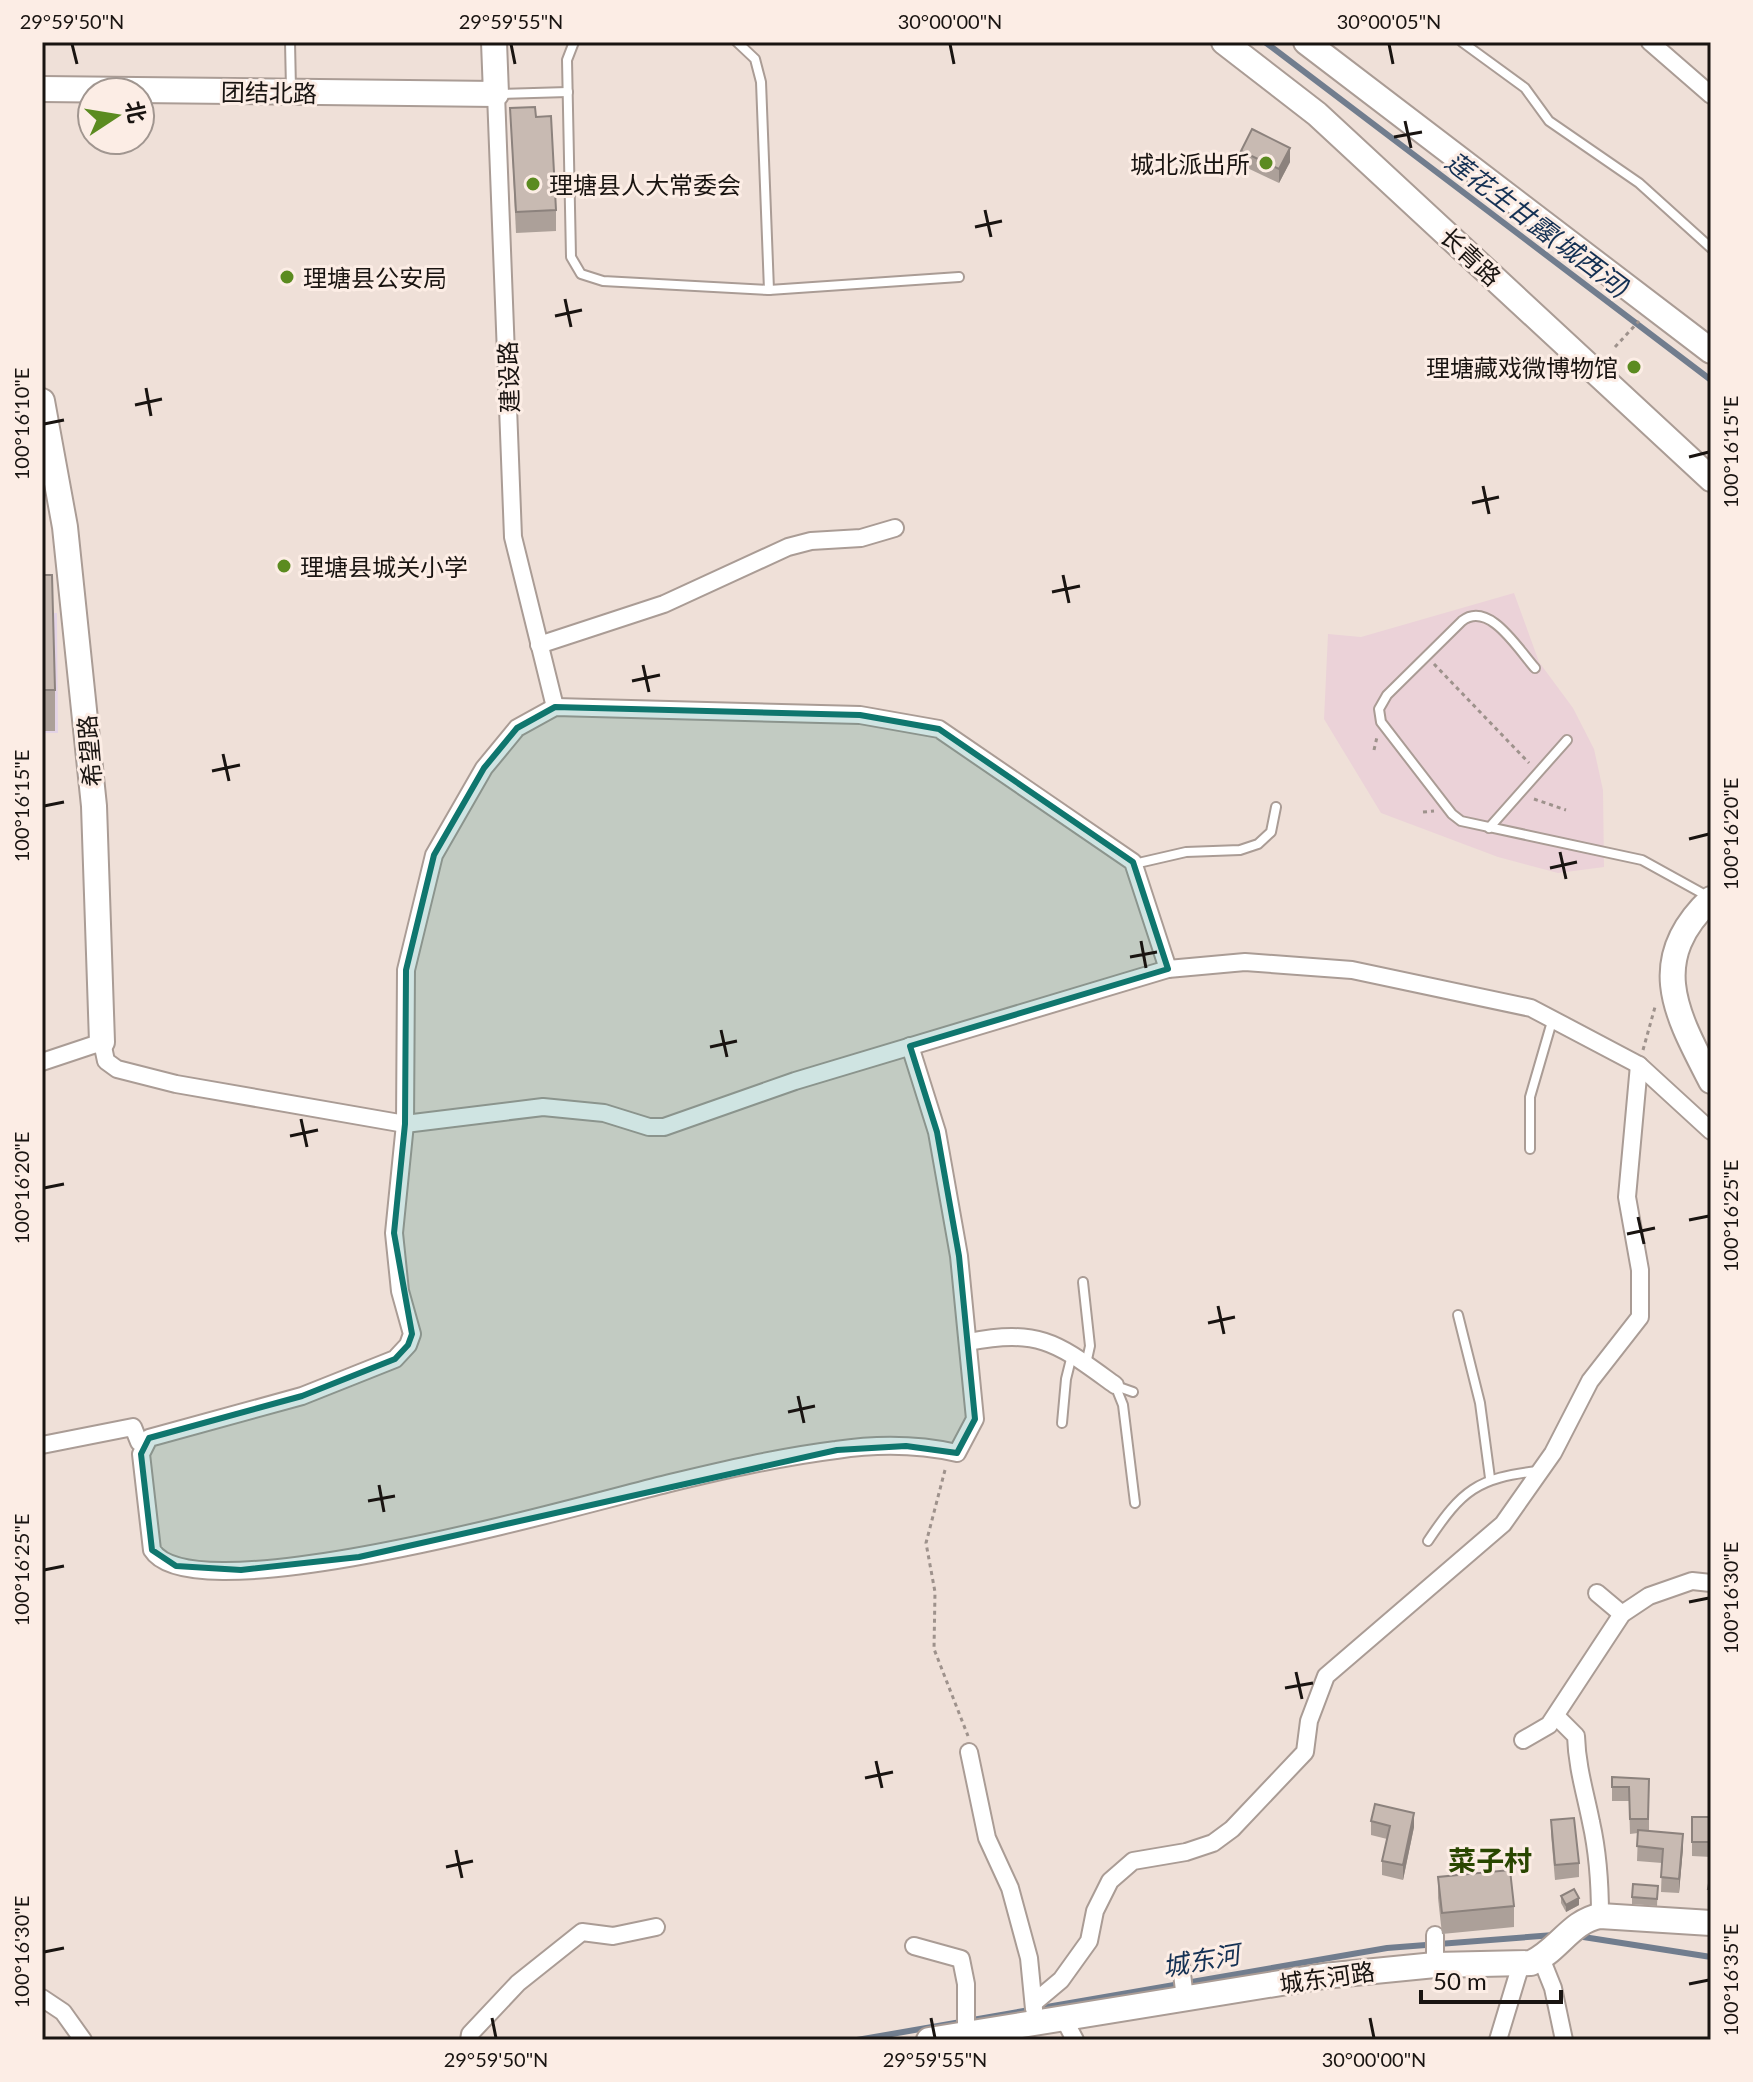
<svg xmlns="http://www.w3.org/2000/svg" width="1753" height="2082" viewBox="0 0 1753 2082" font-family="Lato,'Noto Sans SC',sans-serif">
	<rect width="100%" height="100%" fill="#efe0d8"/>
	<!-- industrial -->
	<path fill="#ebd2d8" d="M1514,593L1539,662L1573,708L1594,749L1603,790L1604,867L1558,873L1498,857L1381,813L1324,719L1328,634L1361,637Z"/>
	<!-- medical -->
	<path fill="#e3d3e5" d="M42,613H57L58,733H42Z"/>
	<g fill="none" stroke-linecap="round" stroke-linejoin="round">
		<!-- stream -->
		<g stroke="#717d8e" stroke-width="6">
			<path d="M1265,42L1711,380"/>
			<path d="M1577,1936L1711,1957"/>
			<path d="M857,2040L1387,1948L1554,1935"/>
		</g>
		<defs>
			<g id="lane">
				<path d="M290,42L291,89"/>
				<path d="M574,42L567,60L571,257L581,274L603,281L769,290L959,277"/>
				<path d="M737,42L755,59L761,82L769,290"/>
				<path d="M1462,42L1525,88L1549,121L1639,183L1711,248"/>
				<path d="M497,94L568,92"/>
				<path d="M1535,668C1518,649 1489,600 1462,621L1387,695L1379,709L1381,722L1452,814L1461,821L1642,860L1709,897"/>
				<path d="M1489,828L1567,740"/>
				<path d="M1134,864L1186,852L1240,850L1258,844L1271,832L1276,807"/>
				<path d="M1530,1149V1097L1553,1018"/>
				<path d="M1083,1282L1090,1346L1086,1364"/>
				<path d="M1458,1315L1480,1403L1490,1478"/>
				<path d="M1115,1385L1123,1405L1135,1503"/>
				<path d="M1116,1386L1133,1392"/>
				<path d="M1062,1423L1066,1379L1072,1355"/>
				<path d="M1428,1541C1462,1490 1477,1478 1538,1471"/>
			</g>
			<g id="street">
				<path d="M1650,42L1711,95"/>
				<path d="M496,94L513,537L555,707"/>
				<path d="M539,645L664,604L788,547L811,541L861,538L895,528"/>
				<path d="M910,1046L937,1132L959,1256L975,1419L957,1453C917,1444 876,1444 836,1450C780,1457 724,1470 670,1483C594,1501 194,1618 152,1550L141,1454L149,1438L302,1396L395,1359L408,1345L412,1334L400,1291L394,1233L405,1124L406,970L434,855L484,768L517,728L555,707L860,715L939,729L1133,862L1168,969"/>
				<path d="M42,1062L102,1042L106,1061L117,1069L176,1084L405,1124L543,1107L604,1113L649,1127H664L795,1081L1168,969L1245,962L1352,970L1531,1008L1639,1065L1711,1131"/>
				<path d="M968,1342C1042,1328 1058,1344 1115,1385"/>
				<path d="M42,1445L133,1427L139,1442L144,1443"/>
				<path d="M1597,1593L1622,1614"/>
				<path d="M1556,1716L1576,1736C1577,1767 1585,1792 1591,1822C1598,1853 1600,1885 1600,1916"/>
				<path d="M1523,1740L1549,1725L1622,1614L1649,1596L1692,1581L1711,1583"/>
				<path d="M969,1752L987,1838L1010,1888L1029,1958L1034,2009"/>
				<path d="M914,1946L961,1959L966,1984V2033"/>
				<path d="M1541,1958L1553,1988L1564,2040"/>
				<path d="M1181,1965L1185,1999"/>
				<path d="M1435,1965V1935"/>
				<path d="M42,1998L63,2012L83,2040"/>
				<path d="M1036,2001L1061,1980L1089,1941L1095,1911L1110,1881L1133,1861L1186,1852L1213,1843L1232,1829L1305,1752L1309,1721L1326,1676L1503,1524L1553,1453L1590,1381L1640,1317V1270L1627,1197L1639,1065"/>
				<path d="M1064,2019L1075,2040"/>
				<path d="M469,2040L470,2034L518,1983L582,1932L613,1936L656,1927"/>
				<path d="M1498,2040L1521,1964"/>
			</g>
			<g id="secondary">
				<path d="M1224,42L1317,114L1711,479"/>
				<path d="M1306,42L1711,351"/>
				<path d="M42,89L496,94L494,42"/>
				<path d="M42,401L65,527L94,806L102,1042"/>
				<path d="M1711,899C1645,961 1677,1015 1711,1081"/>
				<path d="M929,2040L1324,1976L1435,1965L1531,1963C1558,1951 1571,1921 1600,1916L1711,1923"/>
			</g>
		</defs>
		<!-- lane casing -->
		<use href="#lane" stroke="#aa9c95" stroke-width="12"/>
		<!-- street casing -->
		<use href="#street" stroke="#aa9c95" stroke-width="20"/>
		<!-- secondary casing -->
		<use href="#secondary" stroke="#aa9c95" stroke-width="28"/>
		<!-- path -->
		<g stroke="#9e928c" stroke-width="3" stroke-dasharray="4 4" stroke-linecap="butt">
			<path d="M1615,347L1639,321"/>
			<path d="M1434,664L1529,763"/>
			<path d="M1374,750L1377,737"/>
			<path d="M1534,799L1566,810"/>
			<path d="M1423,812L1434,811"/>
			<path d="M1643,1050L1655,1007"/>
			<path d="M945,1470L926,1543L935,1592L934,1649L968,1736"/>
		</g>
		<!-- lane -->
		<use href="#lane" stroke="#fff" stroke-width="8"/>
		<!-- street -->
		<use href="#street" stroke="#fff" stroke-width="16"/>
		<!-- secondary -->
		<use href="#secondary" stroke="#fff" stroke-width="24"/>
	</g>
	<!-- wall -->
	<g fill="#aca099">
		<path d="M510,108L536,117L556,210V231L516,233Z"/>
		<path d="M1241,151L1290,162L1279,183L1241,165Z"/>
		<path d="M42,575L55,690V731H42Z"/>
		<path d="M1612,1777L1649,1779V1831L1683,1848L1679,1893L1661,1892L1662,1863L1637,1861L1638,1833L1630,1834L1629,1801H1612Z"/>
		<path d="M1692,1817H1711V1857L1692,1856Z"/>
		<path d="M1551,1820L1579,1863V1877L1555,1880L1551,1834Z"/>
		<path d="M1371,1821L1414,1827L1403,1880L1382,1875V1861L1387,1839L1371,1835Z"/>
		<path d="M1711,1872V1897L1708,1896V1889Z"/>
		<path d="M1438,1877L1514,1906V1927L1442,1934L1438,1898Z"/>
		<path d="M1658,1886L1657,1906L1632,1904V1897Z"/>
		<path d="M1561,1896L1579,1905L1566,1912L1561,1903Z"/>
	</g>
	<!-- shaded-wall -->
	<g fill="#8c827d">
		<path d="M1290,148V162L1279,183V169Z"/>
		<path d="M1414,1813V1827L1403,1880V1865Z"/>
		<path d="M1683,1834V1848L1679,1893V1879Z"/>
		<path d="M1579,1898V1905L1566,1912V1905Z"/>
	</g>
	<!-- building -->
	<g fill="#c8bab2" stroke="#8c827d" stroke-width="2">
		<path d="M535,107L536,117L551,116L556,210L516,212L510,108Z"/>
		<path d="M1252,129L1290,148L1279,169L1241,151Z"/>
		<path d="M42,575H52L55,690H42Z"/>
		<path d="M1612,1777L1649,1779L1648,1819H1630L1629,1787H1612Z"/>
		<path d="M1375,1804L1414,1813L1403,1865L1382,1861L1390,1826L1371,1821Z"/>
		<rect x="1692" y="1817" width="19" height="25"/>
		<path d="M1574,1818L1579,1863L1555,1865L1551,1820Z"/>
		<path d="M1638,1830L1683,1834L1679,1879L1661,1877L1663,1849L1637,1846Z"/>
		<path d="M1510,1870L1514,1906L1442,1913L1438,1877Z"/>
		<path d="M1711,1872V1889H1708Z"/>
		<path d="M1633,1884L1658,1886L1657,1899L1632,1897Z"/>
		<path d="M1574,1889L1579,1898L1566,1905L1561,1896Z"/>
	</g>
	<!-- marked area -->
	<path fill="#0f766e" fill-opacity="0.2" stroke="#0f766e" stroke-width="6" stroke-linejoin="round" d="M555,707L860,715L939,729L1133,862L1168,969L910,1046L937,1132L959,1256L975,1419L957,1453L906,1446L837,1450L359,1557L241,1570L176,1566L152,1550L141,1454L149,1438L302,1396L395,1359L408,1345L412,1334L394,1233L405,1124L406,970L434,855L484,768L517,728Z"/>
	<!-- ticks -->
	<path fill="none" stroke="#191411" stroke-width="3" d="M72,44L77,64M511,44L515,64M950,44L954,64M1389,44L1393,64M1405,121L1411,148M1394,137L1422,132M985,210L991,237M975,227L1002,221M565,299L571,327M555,316L582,310M146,388L151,416M135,405L162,399M44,424L64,420M1689,457L1709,452M1483,486L1489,514M1472,503L1499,497M1063,575L1069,603M1052,592L1080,586M643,665L649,692M632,681L660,675M223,754L229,781M212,771L240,765M44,806L64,802M1689,839L1709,834M1560,852L1566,879M1550,868L1577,862M1141,941L1146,968M1130,957L1157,952M721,1030L727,1057M710,1047L737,1041M301,1119L307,1147M290,1136L318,1130M44,1188L64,1184M1638,1217L1644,1244M1689,1220L1709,1216M1627,1234L1655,1228M1218,1306L1224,1334M1208,1323L1235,1317M798,1396L804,1423M788,1412L815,1406M379,1485L384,1512M368,1501L395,1496M44,1570L64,1566M1689,1602L1709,1598M1296,1672L1302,1699M1285,1688L1313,1683M876,1761L882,1788M865,1778L893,1772M456,1850L462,1878M446,1867L473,1861M44,1952L64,1948M1689,1984L1709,1980M492,2018L496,2038M931,2018L935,2038M1370,2018L1374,2038"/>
	<!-- markers -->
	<g fill="#5b8b20" stroke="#fcede5" stroke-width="3">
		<circle cx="1266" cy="163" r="8"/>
		<circle cx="533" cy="184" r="8"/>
		<circle cx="287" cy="277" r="8"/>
		<circle cx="1634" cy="367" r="8"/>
		<circle cx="284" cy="566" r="8"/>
	</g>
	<g text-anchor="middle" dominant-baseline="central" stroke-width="6" stroke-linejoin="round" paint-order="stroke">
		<!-- street labels -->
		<g font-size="24" fill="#191411" stroke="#fcede5">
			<text transform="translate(269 92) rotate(1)">团结北路</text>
			<text transform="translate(1471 256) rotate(43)">长青路</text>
			<text transform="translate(508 377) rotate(-92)">建设路</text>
			<text transform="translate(89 751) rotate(-95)">希望路</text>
			<text transform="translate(1327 1977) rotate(-8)">城东河路</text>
		</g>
		<!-- poi labels -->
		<g font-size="24" fill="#191411" stroke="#fcede5" text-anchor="start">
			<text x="1250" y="163" text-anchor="end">城北派出所</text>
			<text x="549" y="184">理塘县人大常委会</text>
			<text x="303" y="277">理塘县公安局</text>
			<text x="1618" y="367" text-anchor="end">理塘藏戏微博物馆</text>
			<text x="300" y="566">理塘县城关小学</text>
		</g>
		<!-- water labels -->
		<g font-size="26" font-style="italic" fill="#153154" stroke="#fcede5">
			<text transform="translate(1538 224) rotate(37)">莲花生甘露(城西河)</text>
			<text transform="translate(1201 1960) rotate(-10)">城东河</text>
		</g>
		<!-- quarter labels -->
		<g font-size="28" font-weight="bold" fill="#294600" stroke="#fcede5">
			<text x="1490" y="1860">菜子村</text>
		</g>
	</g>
	<!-- border -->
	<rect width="1753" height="2082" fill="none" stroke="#fcede5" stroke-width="88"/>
	<!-- north arrow -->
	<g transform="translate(116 116) rotate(78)"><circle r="38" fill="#fcede5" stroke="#a19690" stroke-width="2"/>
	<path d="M0-6L14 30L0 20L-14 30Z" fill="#5b8b20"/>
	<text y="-12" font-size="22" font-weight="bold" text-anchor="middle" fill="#191411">北</text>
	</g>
	<!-- scale -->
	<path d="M1421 1990v12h140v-12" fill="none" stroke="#191411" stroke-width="4"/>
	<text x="1433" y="1990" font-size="24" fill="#191411" stroke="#fcede5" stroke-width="6" paint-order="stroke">50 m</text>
	<rect x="44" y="44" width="1665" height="1994" fill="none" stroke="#191411" stroke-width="3"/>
	<g font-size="20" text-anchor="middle" fill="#191411">
		<text x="72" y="29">29°59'50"N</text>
		<text x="511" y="29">29°59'55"N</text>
		<text x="950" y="29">30°00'00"N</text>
		<text x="1389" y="29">30°00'05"N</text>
		<text transform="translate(22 424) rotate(-90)" y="7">100°16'10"E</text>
		<text transform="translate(1731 452) rotate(-90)" y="7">100°16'15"E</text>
		<text transform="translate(22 806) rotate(-90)" y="7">100°16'15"E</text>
		<text transform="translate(1731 834) rotate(-90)" y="7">100°16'20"E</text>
		<text transform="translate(22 1188) rotate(-90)" y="7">100°16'20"E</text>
		<text transform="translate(1731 1216) rotate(-90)" y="7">100°16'25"E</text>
		<text transform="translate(22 1570) rotate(-90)" y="7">100°16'25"E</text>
		<text transform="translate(1731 1598) rotate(-90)" y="7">100°16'30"E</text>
		<text transform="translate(22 1952) rotate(-90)" y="7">100°16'30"E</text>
		<text transform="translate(1731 1980) rotate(-90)" y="7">100°16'35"E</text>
		<text x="496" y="2067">29°59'50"N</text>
		<text x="935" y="2067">29°59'55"N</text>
		<text x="1374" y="2067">30°00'00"N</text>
	</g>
</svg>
